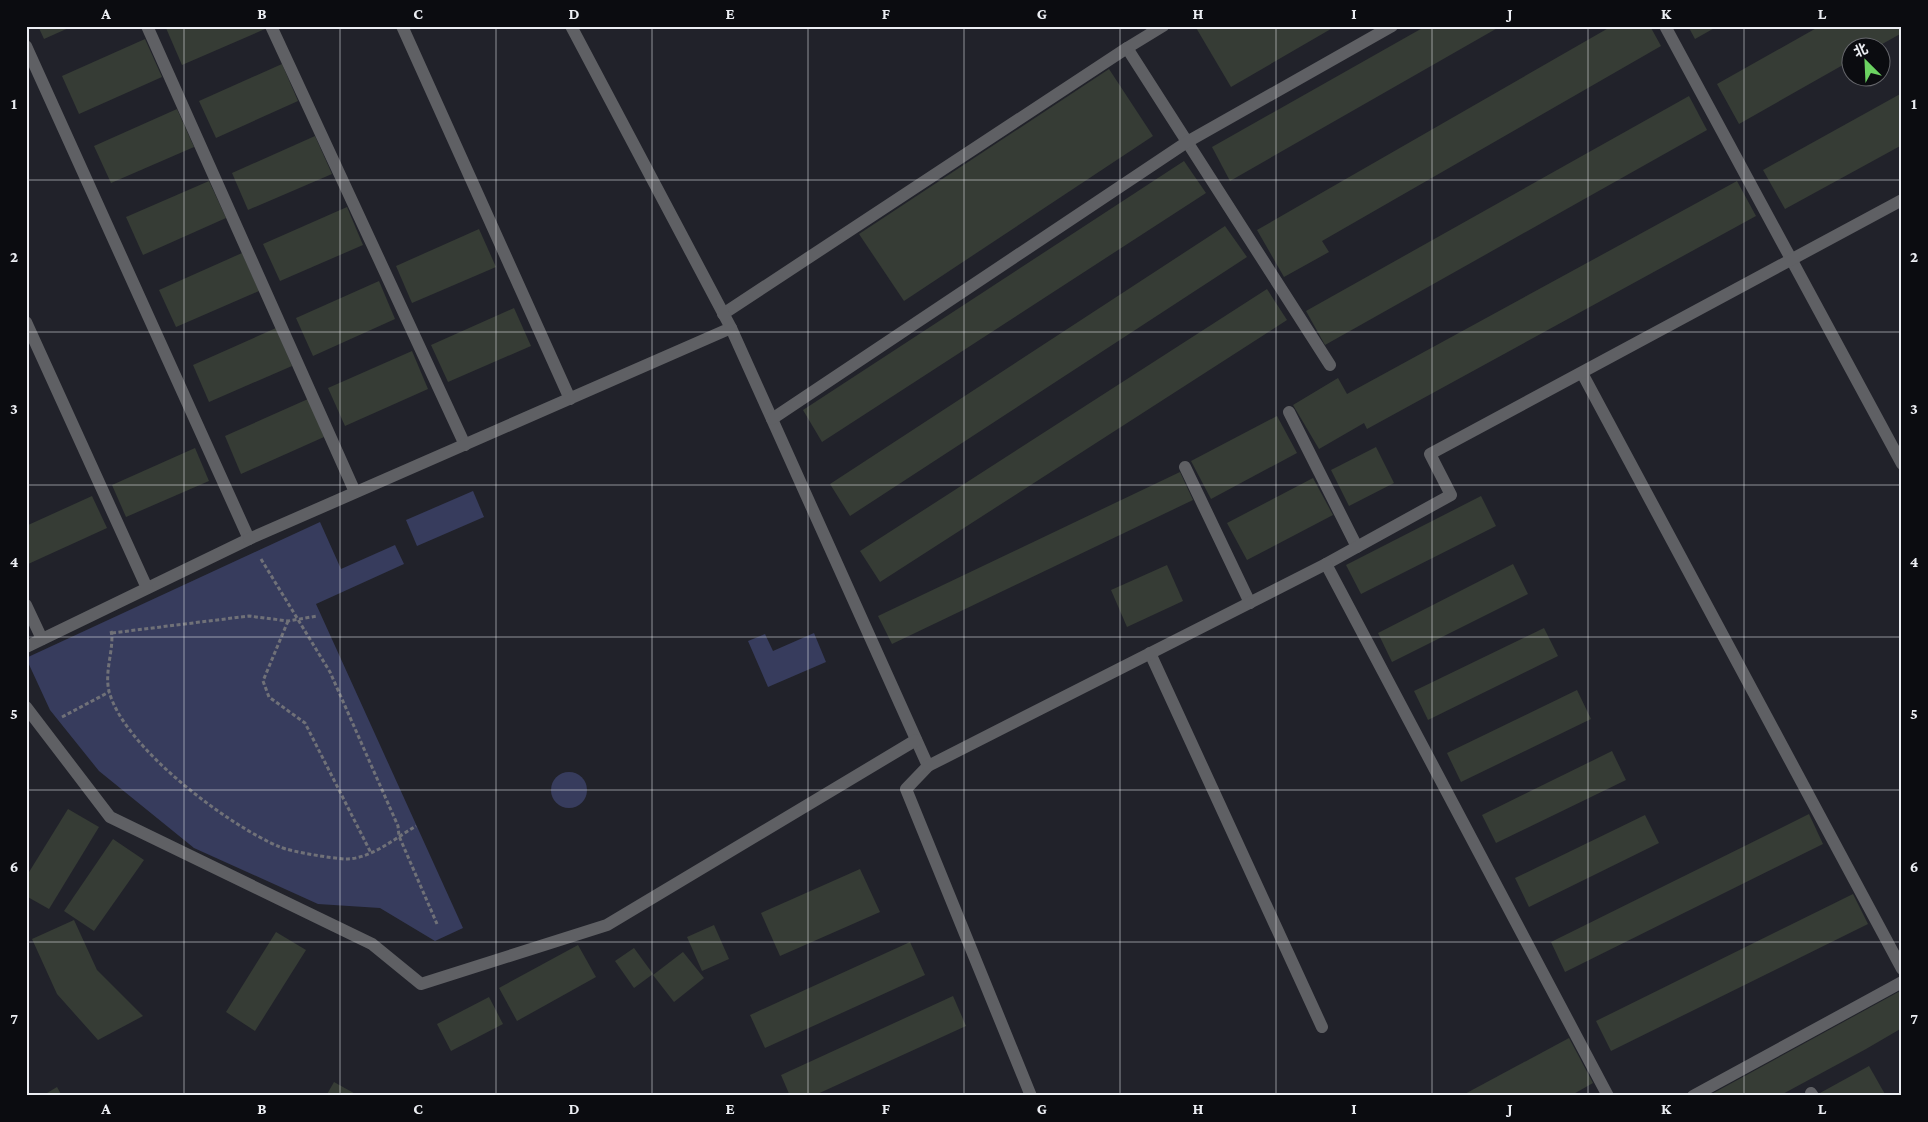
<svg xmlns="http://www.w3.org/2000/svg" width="1928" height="1122" viewBox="0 0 1928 1122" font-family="'Crimson Pro','Noto Sans SC',serif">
	<rect width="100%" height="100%" fill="#21222a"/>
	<!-- green -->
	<g fill="#373c5d">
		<path d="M473,491L484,517L417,546L406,520Z"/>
		<path d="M320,522L341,569L395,545L404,564L316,604L463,928L435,941L380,908L318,904L194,848L99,771L50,710L26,658Z"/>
		<path d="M814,633L826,662L768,687L748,641L765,634L773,651Z"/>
		<circle cx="569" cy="790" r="18"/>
	</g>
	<!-- building -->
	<g fill="#363c35">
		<path d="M38,26H73L44,39Z"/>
		<path d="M170,26H264L265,29L182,65L166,28Z"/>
		<path d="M1195,26H1336L1231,87Z"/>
		<path d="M1426,26H1501L1230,181L1212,147Z"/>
		<path d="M1612,26H1650L1661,46L1322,241L1329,252L1284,277L1257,230Z"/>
		<path d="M1688,26H1718L1695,39Z"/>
		<path d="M1820,26H1902V33L1875,48H1850V61L1739,124L1717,84Z"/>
		<path d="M145,39L162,77L79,114L62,76Z"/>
		<path d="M282,64L298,101L216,138L199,101Z"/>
		<path d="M1109,69L1153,136L904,301L859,234Z"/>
		<path d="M1902,93V145L1785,209L1763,170Z"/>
		<path d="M1689,96L1707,130L1325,345L1306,311Z"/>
		<path d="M177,109L194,147L111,183L94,146Z"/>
		<path d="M315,136L332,174L248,210L232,173Z"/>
		<path d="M1184,161L1206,193L822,442L803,410Z"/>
		<path d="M209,181L226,218L143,255L126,217Z"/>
		<path d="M1737,181L1756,216L1367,429L1364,423L1319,449L1293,405L1338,378L1347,394Z"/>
		<path d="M347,207L363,245L280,281L263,244Z"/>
		<path d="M1225,226L1247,257L850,516L830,484Z"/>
		<path d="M479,229L496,267L412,303L396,266Z"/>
		<path d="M242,253L259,291L176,327L159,290Z"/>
		<path d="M379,281L395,319L313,356L296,318Z"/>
		<path d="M1267,289L1287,320L880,582L860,551Z"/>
		<path d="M514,308L531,346L448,382L431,345Z"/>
		<path d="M276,328L292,366L209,402L193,365Z"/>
		<path d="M412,351L428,389L345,426L328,388Z"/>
		<path d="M308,399L324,437L241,474L225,436Z"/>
		<path d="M1277,416L1297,453L1211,499L1191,461Z"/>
		<path d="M1376,447L1394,483L1349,506L1331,470Z"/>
		<path d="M195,448L209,481L126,517L112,485Z"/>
		<path d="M1180,472L1193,500L892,644L878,616Z"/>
		<path d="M1313,478L1333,515L1247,560L1227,523Z"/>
		<path d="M92,496L107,528L26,565V526Z"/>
		<path d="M1481,496L1496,526L1361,594L1346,565Z"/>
		<path d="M1513,564L1528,594L1392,662L1378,633Z"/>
		<path d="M1167,565L1183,601L1127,627L1111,590Z"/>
		<path d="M1544,628L1558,656L1428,720L1414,691Z"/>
		<path d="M1577,690L1591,719L1461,782L1447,753Z"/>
		<path d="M1612,751L1626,780L1496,843L1482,815Z"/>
		<path d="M68,809L99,827L49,909L26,896V877Z"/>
		<path d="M1809,814L1823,844L1565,972L1551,942Z"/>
		<path d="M1645,815L1659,843L1529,907L1515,878Z"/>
		<path d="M113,839L144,860L94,931L64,911Z"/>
		<path d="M860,869L880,912L780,956L761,913Z"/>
		<path d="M1853,894L1868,924L1611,1051L1596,1021Z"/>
		<path d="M74,920L97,970L143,1016L98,1040L57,994L32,939Z"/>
		<path d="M714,925L729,959L702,971L687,937Z"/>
		<path d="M276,932L306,950L255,1031L226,1012Z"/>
		<path d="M910,942L925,975L765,1048L750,1015Z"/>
		<path d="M578,945L596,977L517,1021L499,988Z"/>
		<path d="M634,948L653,974L634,988L615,961Z"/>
		<path d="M683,952L704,978L674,1002L653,975Z"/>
		<path d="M1902,990V1028L1866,1049L1779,1096H1708Z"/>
		<path d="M953,996L966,1026L813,1096H790L781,1075Z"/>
		<path d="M489,997L503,1024L451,1051L437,1024Z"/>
		<path d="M1569,1038L1593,1083L1570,1096H1461Z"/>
		<path d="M1869,1066L1886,1096H1822L1820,1093Z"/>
		<path d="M334,1082L359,1096H326Z"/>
		<path d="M57,1087L62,1096H42Z"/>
	</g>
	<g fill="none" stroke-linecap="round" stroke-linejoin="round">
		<!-- path -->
		<g stroke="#707178" stroke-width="3" stroke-dasharray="4 2.5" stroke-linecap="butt">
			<path d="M261,559L330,672L398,826L399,836L437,924"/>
			<path d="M288,621L263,681L269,697L305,723L371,853"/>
			<path d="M111,631C115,646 104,671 109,691C123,747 229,826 280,847C292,852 331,858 344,859C370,860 395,838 416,826"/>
			<path d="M112,633L249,616L288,621L317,616"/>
			<path d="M62,717L109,692"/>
		</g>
		<!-- minor -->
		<g stroke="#5f6064" stroke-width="12">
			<path d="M147,26L355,492"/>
			<path d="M271,26L465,445"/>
			<path d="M402,26L570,399"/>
			<path d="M1665,26L1902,464"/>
			<path d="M26,46L249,539L26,647"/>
			<path d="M1127,48L1330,365"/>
			<path d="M723,314L1127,48L1163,26"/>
			<path d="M26,322L147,588"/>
			<path d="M731,328L928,766L906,789L1031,1096"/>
			<path d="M1582,373L1902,969"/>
			<path d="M1289,412L1357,547"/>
			<path d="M772,419L1187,142L1392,26"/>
			<path d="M1185,467L1250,603"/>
			<path d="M249,539L731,328L571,26"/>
			<path d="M1326,564L1451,495L1430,454L1902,200"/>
			<path d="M26,605L42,639"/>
			<path d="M1150,653L1322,1027"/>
			<path d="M26,707L110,817L372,944L421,984L607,925L916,740"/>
			<path d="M928,766L1326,564L1608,1096"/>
			<path d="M1811,1093L1813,1096"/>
			<path d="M1693,1096L1902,982"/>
		</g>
	</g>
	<!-- grid -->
	<path fill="none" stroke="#eceef3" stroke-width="1" stroke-opacity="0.55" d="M184,26V1096M340,26V1096M496,26V1096M652,26V1096M808,26V1096M964,26V1096M1120,26V1096M1276,26V1096M1432,26V1096M1588,26V1096M1744,26V1096M26,180H1902M26,332H1902M26,485H1902M26,637H1902M26,790H1902M26,942H1902"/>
	<!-- border -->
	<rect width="1928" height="1122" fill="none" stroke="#0b0c10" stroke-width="55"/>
	<!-- north arrow -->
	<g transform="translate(1866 62) rotate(336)"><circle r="24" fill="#0b0c10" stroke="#65666b"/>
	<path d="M0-4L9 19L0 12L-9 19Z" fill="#6cd362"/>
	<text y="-8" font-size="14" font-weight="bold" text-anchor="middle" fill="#eceef3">北</text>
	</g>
	<rect x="28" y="28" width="1872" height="1066" fill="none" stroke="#eceef3" stroke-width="2"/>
	<g font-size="16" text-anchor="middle" font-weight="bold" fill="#eceef3">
		<text x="106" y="19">A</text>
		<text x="262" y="19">B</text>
		<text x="418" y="19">C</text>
		<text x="574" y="19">D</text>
		<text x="730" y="19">E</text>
		<text x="886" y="19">F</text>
		<text x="1042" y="19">G</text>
		<text x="1198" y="19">H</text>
		<text x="1354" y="19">I</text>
		<text x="1510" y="19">J</text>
		<text x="1666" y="19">K</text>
		<text x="1822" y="19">L</text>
		<text x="14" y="109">1</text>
		<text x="1914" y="109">1</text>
		<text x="14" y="262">2</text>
		<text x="1914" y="262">2</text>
		<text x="14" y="414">3</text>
		<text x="1914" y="414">3</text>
		<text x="14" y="567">4</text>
		<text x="1914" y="567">4</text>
		<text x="14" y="719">5</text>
		<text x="1914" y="719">5</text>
		<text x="14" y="872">6</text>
		<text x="1914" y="872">6</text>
		<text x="14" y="1024">7</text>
		<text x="1914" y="1024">7</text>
		<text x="106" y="1114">A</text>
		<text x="262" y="1114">B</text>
		<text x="418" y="1114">C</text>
		<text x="574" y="1114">D</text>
		<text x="730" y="1114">E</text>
		<text x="886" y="1114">F</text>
		<text x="1042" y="1114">G</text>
		<text x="1198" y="1114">H</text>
		<text x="1354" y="1114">I</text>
		<text x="1510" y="1114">J</text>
		<text x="1666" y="1114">K</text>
		<text x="1822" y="1114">L</text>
	</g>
</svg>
